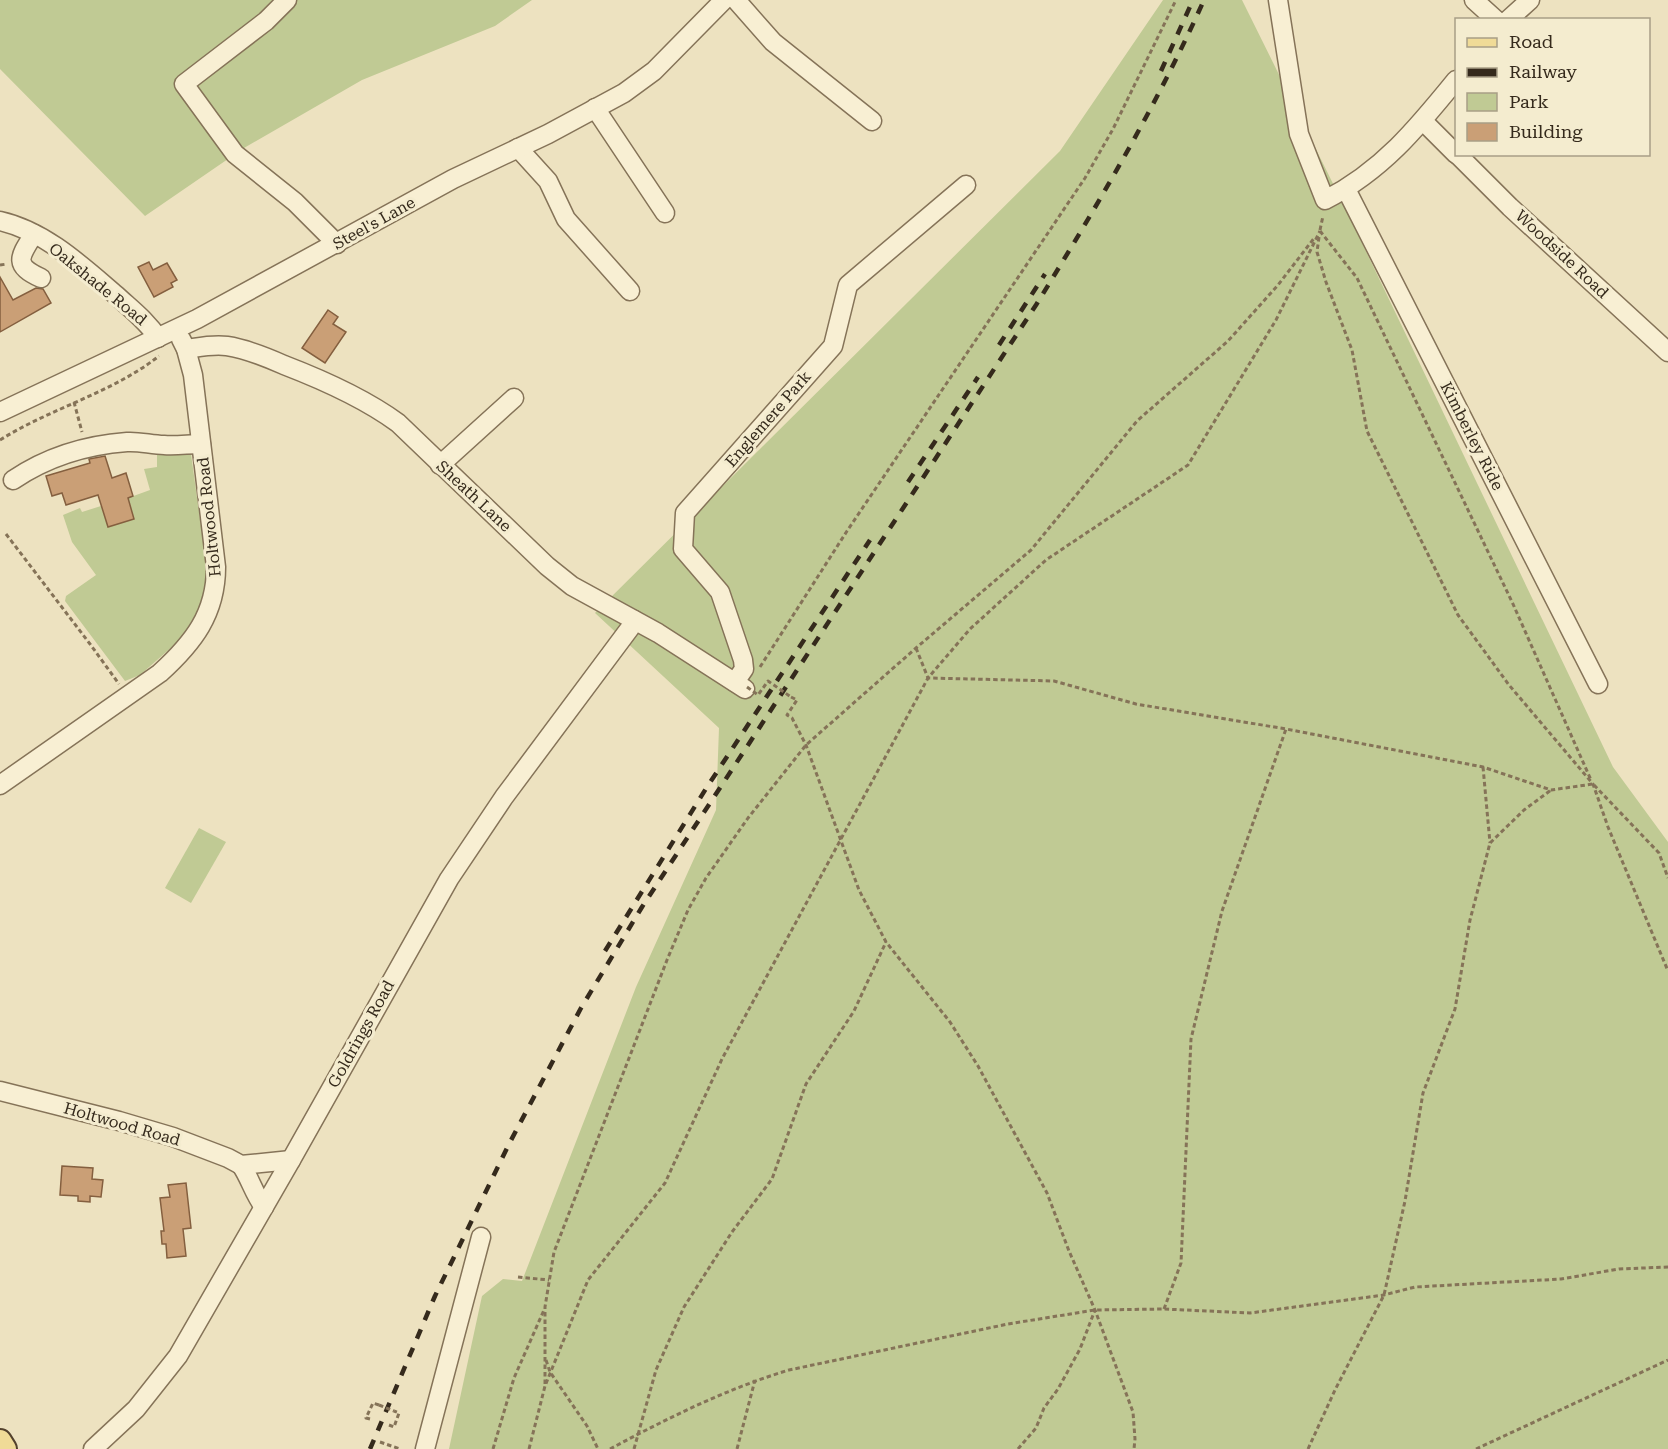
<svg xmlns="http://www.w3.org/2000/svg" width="1668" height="1449" viewBox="0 0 1668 1449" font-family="'Roboto Serif',serif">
	<rect width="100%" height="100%" fill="#ede2c0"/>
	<!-- green -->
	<g fill="#c0ca94">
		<path d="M0,0H532L495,26L362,80L244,148L145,216L0,69Z"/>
		<path d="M1163,0H1242L1352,222L1613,767L1668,842V1449H449L482,1296L503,1279L522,1281L636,987L716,810L719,728L595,613L1060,151Z"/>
		<path d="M157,454H191L207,570L203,602L181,639L140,675L125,681L65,601L66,596L96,575L72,542L63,515L80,508L82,512L101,506L108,526L134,519L128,498L150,490L144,469L157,467Z"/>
		<path d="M199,828L226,842L191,903L165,888Z"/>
	</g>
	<!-- building -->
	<g fill="#ca9f76" stroke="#845f3f" stroke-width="1.5">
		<path d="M149,262L153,270L167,263L177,280L171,283L173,287L154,297L138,267Z"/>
		<path d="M0,277L13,300L36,288L43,289L51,303L0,332Z"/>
		<path d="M328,310L338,317L333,324L346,332L325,363L302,348Z"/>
		<path d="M105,456L112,478L126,473L133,496L128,498L134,519L108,527L98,495L66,505L62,493L52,496L46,476L90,463L89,459Z"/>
		<path d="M62,1166L93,1168L92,1179L103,1180L101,1197L90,1196V1202L78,1201V1196L60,1195Z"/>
		<path d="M186,1183L191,1228L183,1229L186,1256L167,1258L166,1244H162L161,1231H164L160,1198L170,1197L168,1185Z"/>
	</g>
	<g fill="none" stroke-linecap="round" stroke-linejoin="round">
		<defs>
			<g id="minor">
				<path d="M287,0L266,21L184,84L235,154L295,202L337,244"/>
				<path d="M736,0L773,42L872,121"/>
				<path d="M1278,0L1299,134L1325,200C1382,171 1417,128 1456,80"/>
				<path d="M1474,0L1496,20"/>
				<path d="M1508,20L1530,0"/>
				<path d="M595,108L665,213"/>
				<path d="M1423,121L1456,154"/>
				<path d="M518,148L548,181L566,219L630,291"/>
				<path d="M1457,154L1510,207L1668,352"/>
				<path d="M1346,189L1598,684"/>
				<path d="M0,221C45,231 82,266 116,295C131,309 147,321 158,338"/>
				<path d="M34,234C20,256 12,265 41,278"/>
				<path d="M186,349C200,347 213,344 227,346C247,349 266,357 284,365C323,380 364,398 398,423L547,566L572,586L658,633L745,689"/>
				<path d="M0,412L197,319L453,179L548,134L624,93L654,71L724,0"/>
				<path d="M440,465L514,398"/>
				<path d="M13,480C47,457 86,445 127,442C139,441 152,445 164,445C176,446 189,444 201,444"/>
				<path d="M735,682L744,669L743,660L720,592L683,549L685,513L833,346L848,285L966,185"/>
				<path d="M0,785L160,673C193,643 216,614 216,567L193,375L186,349L181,339"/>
				<path d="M0,1091L119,1121L173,1137L228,1158L241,1165L291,1160"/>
				<path d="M241,1165C250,1178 254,1194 264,1207"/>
				<path d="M93,1449L136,1409L178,1356L291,1160L449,879L504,797L630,628L634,620"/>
				<path d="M425,1449L481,1237"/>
			</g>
			<path id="major" d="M0,1441L5,1449"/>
		</defs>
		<!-- minor casing -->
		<use href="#minor" stroke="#857358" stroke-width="21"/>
		<!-- major casing -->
		<use href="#major" stroke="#53412d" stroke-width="26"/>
		<!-- path -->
		<g stroke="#857358" stroke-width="3" stroke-dasharray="4.5 3" stroke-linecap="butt">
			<path d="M1320,230L1323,216"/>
			<path d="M1320,231L1357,278L1513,604L1591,780"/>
			<path d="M1319,237L1317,252L1326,282L1352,350L1367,431L1458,615L1509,685L1593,784L1608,827L1668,971"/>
			<path d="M0,265L7,264"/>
			<path d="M74,402L82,432"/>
			<path d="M0,440C51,408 112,393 159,356"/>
			<path d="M6,534L90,644L119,684"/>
			<path d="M916,648L928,678L1054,681L1136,704L1286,729"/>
			<path d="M760,667L847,531L1085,178L1113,129L1176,0"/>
			<path d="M791,697L797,700L787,715L792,718L806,745L859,890L886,942L950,1022L978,1066L1047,1193L1069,1251L1095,1310L1133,1412L1135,1439L1134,1449"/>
			<path d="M1483,767L1490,843"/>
			<path d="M1594,785L1659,853L1668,878"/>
			<path d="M518,1277L549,1280"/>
			<path d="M1164,1309L1181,1263L1191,1039L1222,911L1286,729L1483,767L1551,790L1593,784"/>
			<path d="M546,1360L550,1372L587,1426L598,1449"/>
			<path d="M545,1384V1307L554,1252L667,960L688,910L706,878L748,818L806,745L916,648L1031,550L1137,421L1228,341L1278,285L1315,237"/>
			<path d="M370,1419L366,1418L373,1403L379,1405"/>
			<path d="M389,1425L394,1427L399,1413L394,1411"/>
			<path d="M380,1442L400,1449"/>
			<path d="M493,1449L514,1378L544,1310"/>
			<path d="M529,1449L545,1386L588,1280L665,1183L722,1059L928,678L970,629L1046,560L1188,465L1276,320L1320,231"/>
			<path d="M610,1449C668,1418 726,1389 789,1370L1008,1324L1095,1310L1164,1309L1250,1313L1384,1295L1415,1287L1561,1279L1619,1269L1668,1267"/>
			<path d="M634,1449L656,1370L684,1307L732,1232L772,1179L806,1084L854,1011L886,942"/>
			<path d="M737,1449L755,1380"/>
			<path d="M1018,1449L1036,1428L1044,1408L1058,1389L1080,1349L1095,1310"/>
			<path d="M1308,1449L1335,1390L1384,1295L1405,1201L1423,1093L1455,1009L1470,920L1490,843L1524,810L1551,790"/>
			<path d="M1476,1449L1668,1360"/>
		</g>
		<!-- minor -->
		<use href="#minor" stroke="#f8efd3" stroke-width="18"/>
		<!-- major -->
		<use href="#major" stroke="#f0db97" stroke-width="22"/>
		<!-- rail -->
		<g stroke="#352a1c" stroke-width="4.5" stroke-dasharray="10 10" stroke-linecap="butt">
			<path d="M1161,71L1193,0"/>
			<path d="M999,345L1045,274"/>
			<path d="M908,482L978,377"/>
			<path d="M605,951L707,787L870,540"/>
			<path d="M370,1449L435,1296L509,1144L581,1008L642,907L1036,305C1097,206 1156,107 1204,0"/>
		</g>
		<!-- path-bridge -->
		<g stroke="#857358" stroke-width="3" stroke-dasharray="4.5 3" stroke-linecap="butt">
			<path d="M747,687L758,695L768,681L791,697"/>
			<path d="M379,1405L394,1411"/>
		</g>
	</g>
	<g text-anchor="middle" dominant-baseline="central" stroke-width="6" stroke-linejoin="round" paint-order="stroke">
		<!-- street labels -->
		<g font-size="16" fill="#352a1c" stroke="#f4eccf">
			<text transform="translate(374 223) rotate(-29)">Steel's Lane</text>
			<text transform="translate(1562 254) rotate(43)">Woodside Road</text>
			<text transform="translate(98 284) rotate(39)">Oakshade Road</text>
			<text transform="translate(768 419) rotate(-49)">Englemere Park</text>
			<text transform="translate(1472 436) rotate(63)">Kimberley Ride</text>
			<text transform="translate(474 496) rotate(43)">Sheath Lane</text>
			<text transform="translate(209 517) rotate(-96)">Holtwood Road</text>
			<text transform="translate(361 1034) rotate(-61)">Goldrings Road</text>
			<text transform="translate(122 1124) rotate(16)">Holtwood Road</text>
		</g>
	</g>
	<!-- legend -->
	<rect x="1455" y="18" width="195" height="138" fill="#f4eccf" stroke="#a89e87" stroke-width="1.5"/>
	<rect x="1467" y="38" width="30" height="9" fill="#f0db97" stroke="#a89e87" stroke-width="1.5"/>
	<text x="1509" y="48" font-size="18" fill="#352a1c">Road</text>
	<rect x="1467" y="68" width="30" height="9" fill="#352a1c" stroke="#a89e87" stroke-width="1.5"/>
	<text x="1509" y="78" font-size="18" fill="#352a1c">Railway</text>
	<rect x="1467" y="93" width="30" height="18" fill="#c0ca94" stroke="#a89e87" stroke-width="1.5"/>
	<text x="1509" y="108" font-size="18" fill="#352a1c">Park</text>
	<rect x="1467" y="123" width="30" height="18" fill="#ca9f76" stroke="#a89e87" stroke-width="1.5"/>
	<text x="1509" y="138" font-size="18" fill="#352a1c">Building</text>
</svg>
